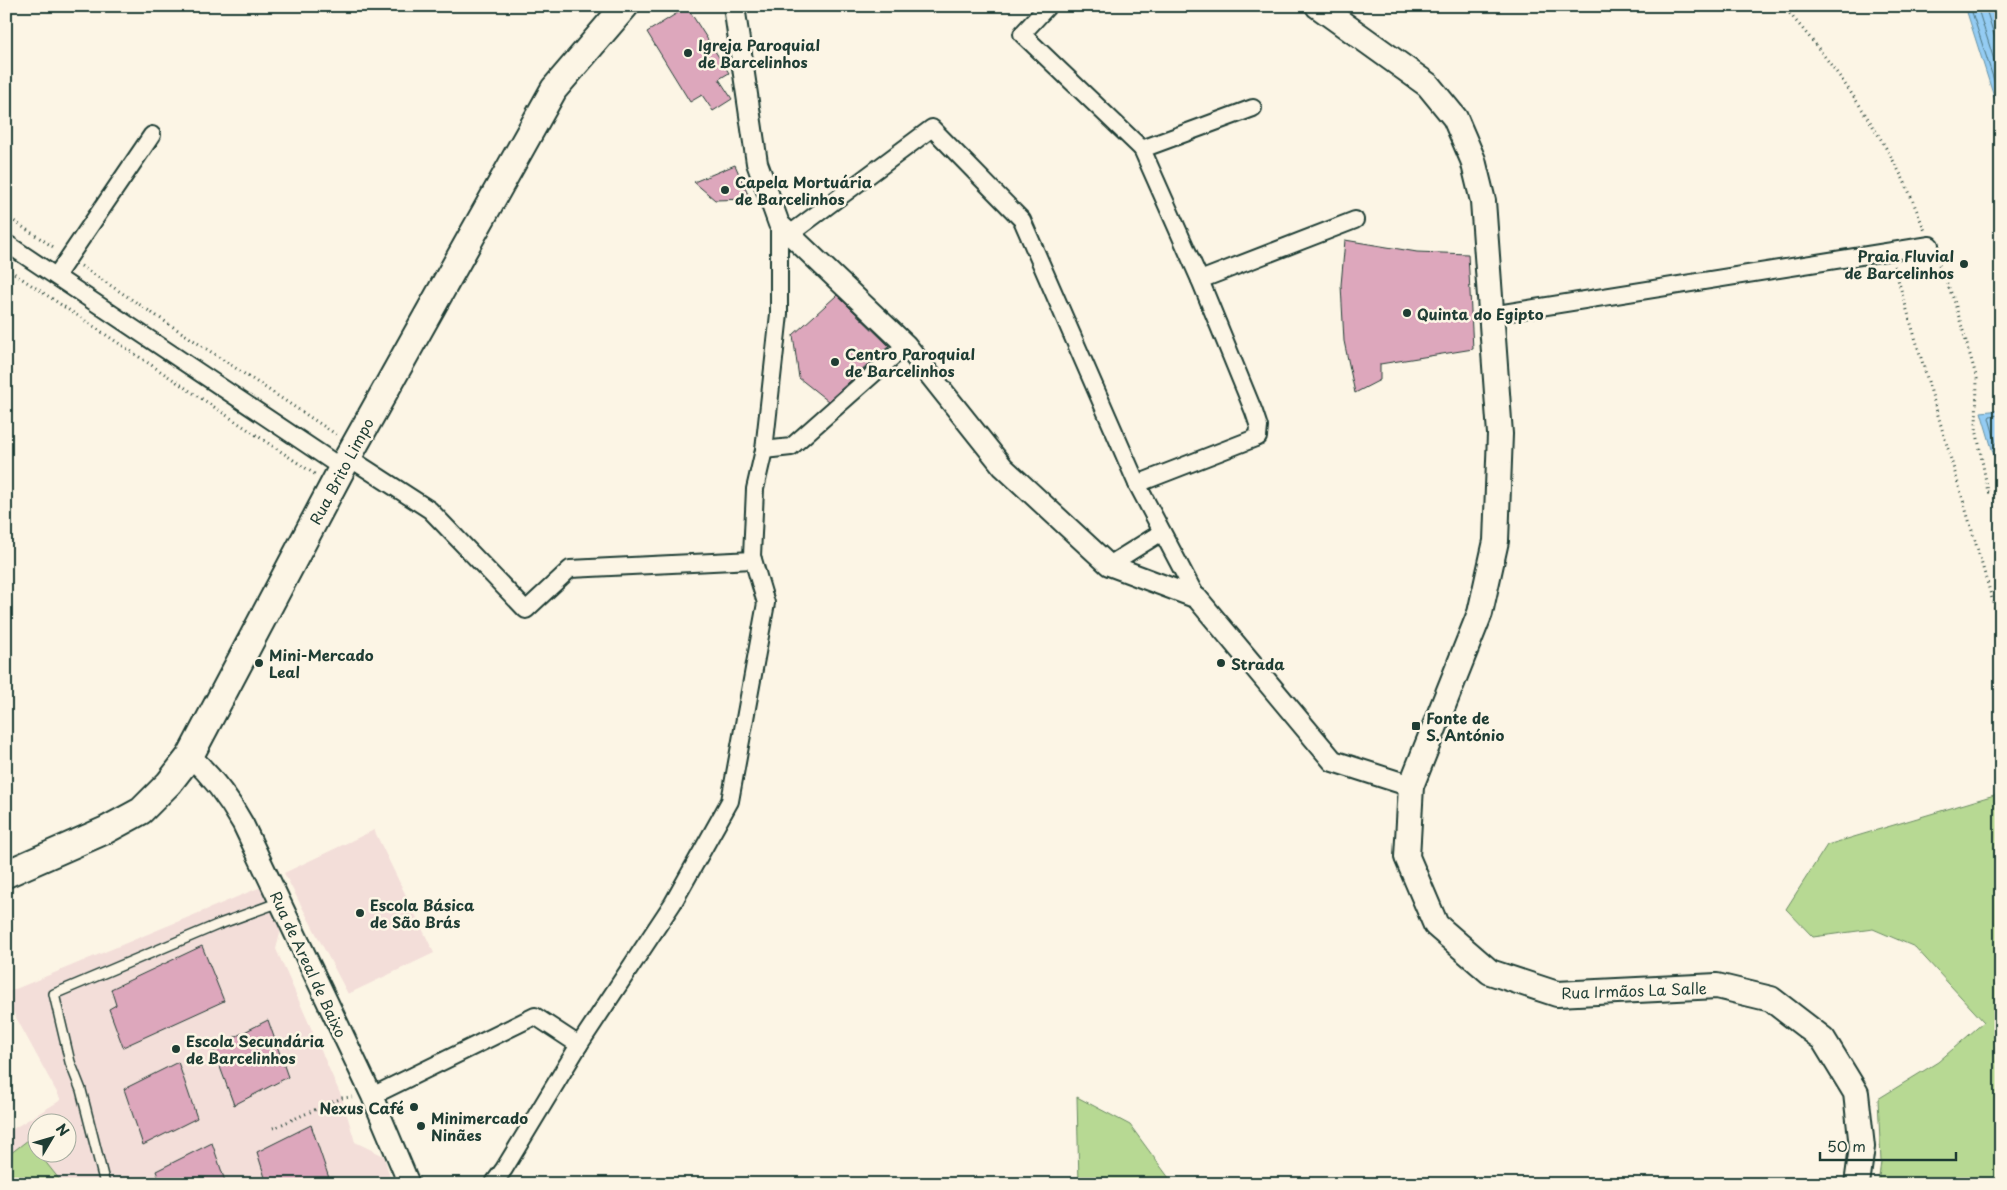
<svg xmlns="http://www.w3.org/2000/svg" width="2007" height="1190" viewBox="0 0 2007 1190" font-family="'Playpen Sans',sans-serif">
	<rect width="100%" height="100%" fill="#fcf5e5"/>
	<filter id="ink" filterUnits="userSpaceOnUse"><feTurbulence type="fractalNoise" baseFrequency=".02" numOctaves="2"/><feDisplacementMap in="SourceGraphic" scale="10" xChannelSelector="R" yChannelSelector="G"/><feConvolveMatrix kernelMatrix="1 2 1 2 8 2 1 2 1" color-interpolation-filters="sRGB"/></filter>
	<g filter="url(#ink)">
		<!-- built -->
		<g fill="#f3ded9" fill-rule="evenodd">
			<path d="M374,830L434,953L348,994L284,873Z"/>
			<path d="M261,887L282,926L276,949L342,1098L355,1142L384,1156L392,1184H6V1133L61,1100L6,999V993ZM38,1122H68V1152H38Z"/>
		</g>
		<!-- green -->
		<g fill="#b7d993" stroke="#6b8b64">
			<path d="M2001,793V1184H1878L1881,1162L1878,1099L1938,1062L1984,1022L1915,947L1873,929L1813,937L1786,909L1827,845Z"/>
			<path d="M1077,1097L1130,1125L1169,1178V1184H1079Z"/>
			<path d="M28,1140L63,1184H6V1157Z"/>
		</g>
		<!-- water -->
		<g fill="#94ccf3" stroke="#6593a7">
			<path d="M1965,6H2001V119Z"/>
			<path d="M2001,410V479L1981,412Z"/>
		</g>
		<g fill="none" stroke-linecap="round" stroke-linejoin="round">
			<!-- shore -->
			<g stroke="#4e7680" stroke-width="1">
				<path d="M1970,6L2001,102"/>
				<path d="M1977,6L2001,82"/>
				<path d="M1985,6L2001,57"/>
				<path d="M2001,415L1990,416L1989,418L2001,461"/>
			</g>
		</g>
		<!-- building -->
		<g fill="#dda7bc" stroke="#1f3d34">
			<path d="M687,7L729,73L719,79L732,99L713,111L702,95L690,102L647,32Z"/>
			<path d="M735,165L750,199L715,200L694,182Z"/>
			<path d="M1345,240L1417,252L1468,254L1473,349L1380,364V380L1355,393L1344,341L1341,285Z"/>
			<path d="M837,295L889,346L828,401L799,378L793,335Z"/>
			<path d="M202,946L224,1001L123,1047L109,1009L116,1005L111,989Z"/>
			<path d="M268,1020L288,1077L234,1105L213,1048Z"/>
			<path d="M178,1062L197,1118L143,1145L124,1089Z"/>
			<path d="M311,1125L331,1184H267L257,1152Z"/>
			<path d="M212,1143L226,1184H161L156,1171Z"/>
		</g>
		<g fill="none" stroke-linecap="round" stroke-linejoin="round">
			<defs>
				<path id="service" d="M105,1184L81,1090L70,1062L54,994L217,925L280,902"/>
				<g id="minor">
					<path d="M1048,6L1022,34L1142,149"/>
					<path d="M790,234L932,128L1022,220L1137,484L1258,437L1259,427L1254,412L1200,280L1142,149L1253,108"/>
					<path d="M6,243L342,468"/>
					<path d="M56,276L152,135"/>
					<path d="M1200,280L1355,220"/>
					<path d="M1491,315L1930,245"/>
					<path d="M764,450L791,447L906,345"/>
					<path d="M348,457L430,510L526,610L570,569L753,560"/>
					<path d="M1137,484L1197,598"/>
					<path d="M1109,565L1162,532"/>
					<path d="M372,1096L535,1016L579,1045"/>
					<path d="M493,1184L504,1169L579,1045L673,903L730,801L766,603L752,556L755,489L764,450L779,314V224"/>
				</g>
				<g id="tertiary">
					<path d="M734,6L757,163L779,224L906,345L1003,467L1109,565L1197,598L1333,761L1411,786"/>
					<path d="M190,756C213,777 228,797 243,824L372,1096L409,1184"/>
				</g>
				<path id="secondary" d="M1318,6L1428,85L1455,118L1473,160L1483,201L1500,434L1496,541L1480,613L1411,786L1407,857L1436,925L1490,972L1557,994L1717,986L1771,999L1823,1039L1856,1093L1862,1147L1857,1184"/>
				<path id="primary" d="M6,874L106,830L141,811L169,783L190,756L348,457L554,89L625,6"/>
			</defs>
			<!-- service casing -->
			<use href="#service" stroke="#1f3d34" stroke-width="12"/>
			<!-- minor casing -->
			<use href="#minor" stroke="#1f3d34" stroke-width="20"/>
			<!-- tertiary casing -->
			<use href="#tertiary" stroke="#1f3d34" stroke-width="24"/>
			<!-- secondary casing -->
			<use href="#secondary" stroke="#1f3d34" stroke-width="28"/>
			<!-- primary casing -->
			<use href="#primary" stroke="#1f3d34" stroke-width="30"/>
			<!-- path -->
			<g stroke="#1f3d34" stroke-width="3" stroke-dasharray="1 4" stroke-linecap="butt">
				<path d="M1783,6C1829,58 1868,113 1901,175C1910,192 1917,212 1925,231"/>
				<path d="M6,216L55,248"/>
				<path d="M1937,260L1954,300L1977,379L1976,428L1988,492L2001,493"/>
				<path d="M81,266L337,435"/>
				<path d="M1894,266L2001,629"/>
				<path d="M6,268L316,475"/>
				<path d="M273,1128L342,1098L352,1097"/>
			</g>
			<!-- service -->
			<use href="#service" stroke="#fcf5e5" stroke-width="9"/>
			<!-- minor -->
			<use href="#minor" stroke="#fcf5e5" stroke-width="16"/>
			<!-- tertiary -->
			<use href="#tertiary" stroke="#fcf5e5" stroke-width="20"/>
			<!-- secondary -->
			<use href="#secondary" stroke="#fcf5e5" stroke-width="24"/>
			<!-- primary -->
			<use href="#primary" stroke="#fcf5e5" stroke-width="26"/>
		</g>
	</g>
	<!-- markers -->
	<g fill="#1f3d34" stroke="#fcf5e5" stroke-width="2">
		<circle cx="688" cy="53" r="5"/>
		<circle cx="725" cy="190" r="5"/>
		<circle cx="1964" cy="264" r="5"/>
		<circle cx="1407" cy="313" r="5"/>
		<circle cx="835" cy="362" r="5"/>
		<circle cx="259" cy="663" r="5"/>
		<circle cx="1221" cy="663" r="5"/>
		<rect x="1411" y="721" width="10" height="10" rx="2.5"/>
		<circle cx="360" cy="913" r="5"/>
		<circle cx="176" cy="1049" r="5"/>
		<circle cx="414" cy="1107" r="5"/>
		<circle cx="421" cy="1126" r="5"/>
	</g>
	<g text-anchor="middle" dominant-baseline="central" stroke-width="5" stroke-linejoin="round" paint-order="stroke">
		<!-- poi labels -->
		<g font-size="15" font-weight="bold" fill="#1f3d34" stroke="#fcf5e5" text-anchor="start">
			<text x="698" y="44">Igreja Paroquial<tspan x="698" dy="17">de Barcelinhos</tspan></text>
			<text x="735" y="181">Capela Mortuária<tspan x="735" dy="17">de Barcelinhos</tspan></text>
			<text x="1954" y="255" text-anchor="end">Praia Fluvial<tspan x="1954" dy="17">de Barcelinhos</tspan></text>
			<text x="1417" y="313">Quinta do Egipto</text>
			<text x="845" y="353">Centro Paroquial<tspan x="845" dy="17">de Barcelinhos</tspan></text>
			<text x="269" y="654">Mini-Mercado<tspan x="269" dy="17">Leal</tspan></text>
			<text x="1231" y="663">Strada</text>
			<text x="1426" y="717">Fonte de<tspan x="1426" dy="17">S. António</tspan></text>
			<text x="370" y="904">Escola Básica<tspan x="370" dy="17">de São Brás</tspan></text>
			<text x="186" y="1040">Escola Secundária<tspan x="186" dy="17">de Barcelinhos</tspan></text>
			<text x="404" y="1107" text-anchor="end">Nexus Café</text>
			<text x="431" y="1117">Minimercado<tspan x="431" dy="17">Ninães</tspan></text>
		</g>
		<!-- street labels -->
		<g font-size="15" fill="#1f3d34" stroke="#fcf5e5">
			<text transform="translate(341 471) rotate(-62)">Rua Brito Limpo</text>
			<text transform="translate(309 964) rotate(65)">Rua de Areal de Baixo</text>
			<text transform="translate(1634 990) rotate(-2)">Rua Irmãos La Salle</text>
		</g>
	</g>
	<!-- margin -->
	<rect width="2007" height="1190" fill="none" stroke="#fcf5e5" stroke-width="25"/>
	<rect x="12" y="12" width="1982" height="1165" fill="none" stroke="#1f3d34" stroke-width="2" filter="url(#ink)"/>
	<!-- north arrow -->
	<g transform="translate(52 1138) rotate(52)"><circle r="24" fill="#fcf5e5" stroke="#a4ab9e"/>
	<path d="M0-4L9 19L0 12L-9 19Z" fill="#1f3d34"/>
	<text y="-8" font-size="14" font-weight="bold" text-anchor="middle" fill="#1f3d34">N</text>
	</g>
	<!-- scale -->
	<path d="M1820 1152v8h136v-8" fill="none" stroke="#1f3d34" stroke-width="2.5"/>
	<text x="1827" y="1152" font-size="15" fill="#1f3d34" stroke="#fcf5e5" stroke-width="4" paint-order="stroke">50 m</text>
</svg>
